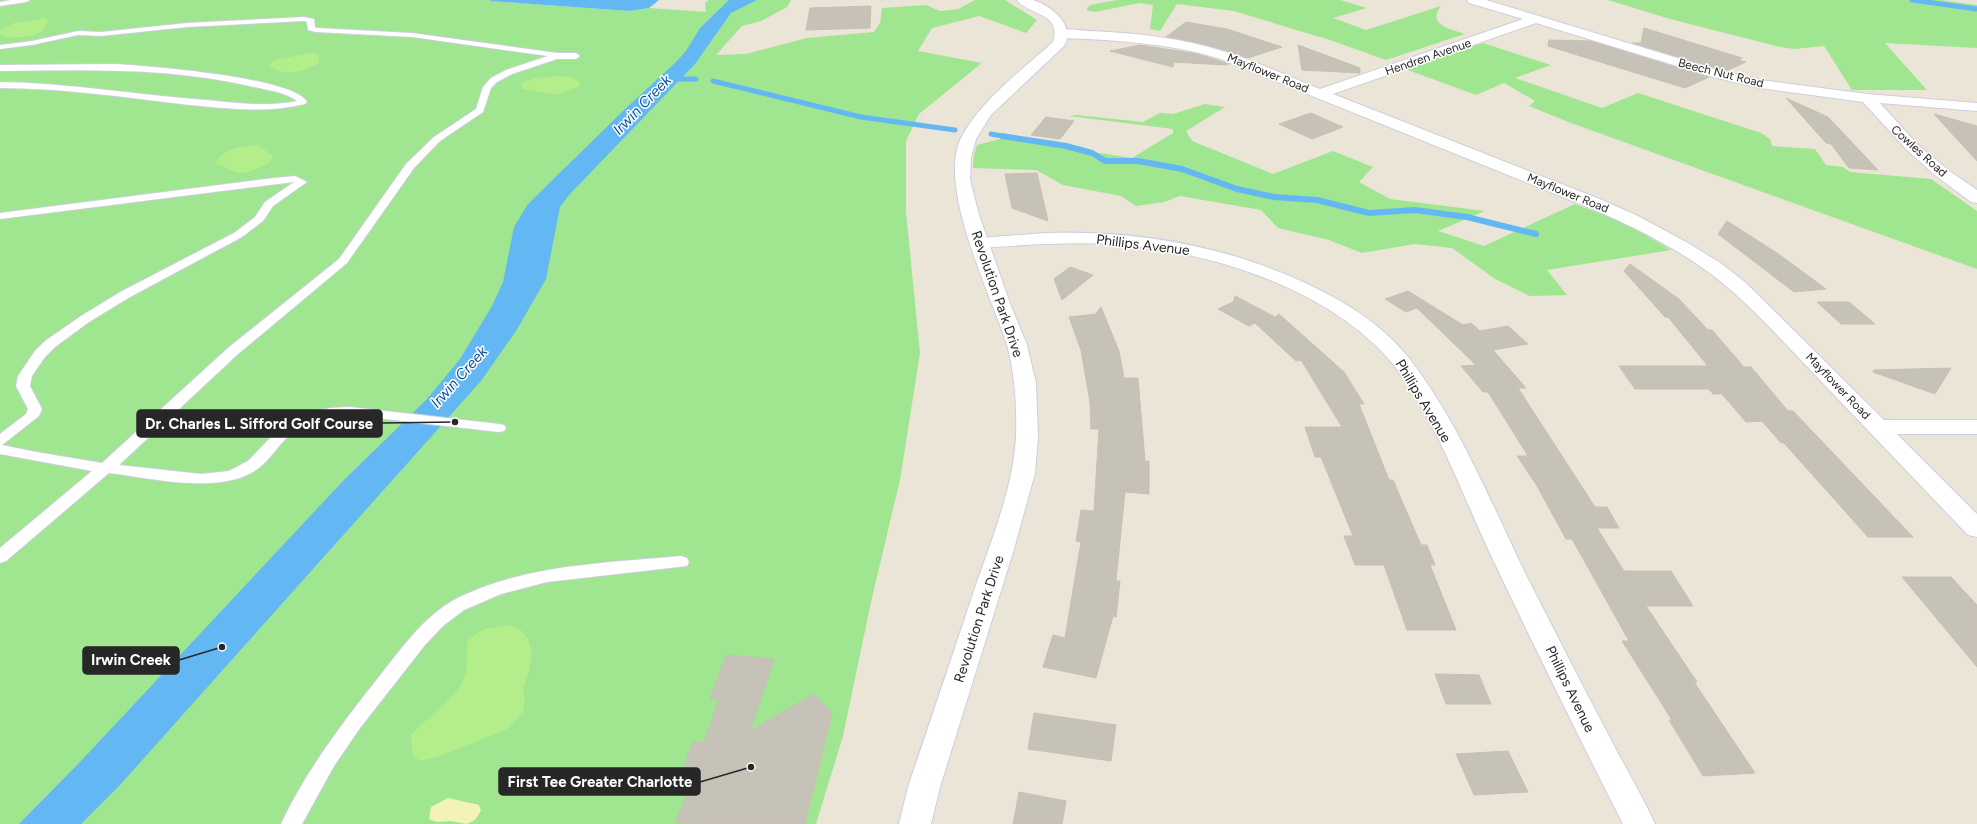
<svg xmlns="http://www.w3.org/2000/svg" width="1977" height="824" viewBox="0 0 1977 824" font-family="Figtree,sans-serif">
	<rect width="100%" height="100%" fill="#ebe5d7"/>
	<!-- green -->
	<g fill="#a0e58f">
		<path d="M0,0H492L491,1L629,11L649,8L706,12L705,3L709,0H791L787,7L761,21L742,26L716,55L746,54L807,38L874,32L880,23L882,8L926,5L940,11L958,9L975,0H1005L1037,20L1026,33L979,16L932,28L918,51L982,63L919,114L906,141V212L920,353L900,480L871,602L843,736L816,824H0Z"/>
		<path d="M1117,0H1340L1367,8L1333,18L1366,30L1441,6C1426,25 1451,29 1465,34L1386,60L1330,40L1234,11L1177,4L1160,31L1150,29L1153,5L1139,3L1095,12L1086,10L1090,5Z"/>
		<path d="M1608,0H1941L1977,5V48L1885,43L1927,90H1852L1824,46L1794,49L1780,47L1670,19Z"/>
		<path d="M1483,43L1551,65L1515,78L1602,108L1638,93L1761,133L1770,139L1772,146L1815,149L1826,165L1843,167L1850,172L1931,179L1977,211V269L1571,123L1529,106L1535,101L1504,83L1476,95L1405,69Z"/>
		<path d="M1205,104L1225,107L1186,131L1192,141L1273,174L1333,151L1373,167L1359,182L1390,199L1485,211L1438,231L1484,246L1575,204L1623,222L1671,250L1547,270L1567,295L1530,296L1495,279L1452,248L1415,244L1362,253L1329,240L1278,228L1261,210L1180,196L1164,202L1136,206L1121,196L1063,185L1036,170L973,168L974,155L977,145L1004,138L1132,158L1173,133V129L1069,116L1076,115L1143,122L1160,113L1173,114Z"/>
	</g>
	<!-- sand -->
	<path fill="#f3f3b7" d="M448,798L479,805L481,811L475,820L467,824L451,821L437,822L429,819L431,807Z"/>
	<!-- pitch -->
	<g fill="#b4ee8a">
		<path d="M45,18L49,20C46,24 43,30 39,33C28,38 10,39 0,34V31L14,23Z"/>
		<path d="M310,53L317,54L319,57V62C306,73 283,77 269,65L275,60Z"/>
		<path d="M556,76L572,77L580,82V86L558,95L523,89L521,83L535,78Z"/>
		<path d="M257,145L273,155L270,163C261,166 246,176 236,172C230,170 222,165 215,163C225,148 241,147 257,145Z"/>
		<path d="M506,625L519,628L528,639L532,653L529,671L523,689L525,699L523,712L507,729L441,756L420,761L412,754L411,735C430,714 459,700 466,671C468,661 466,650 468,640L484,629Z"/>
	</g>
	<!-- water -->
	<g fill="#63b8f4">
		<path d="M492,0H659L649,8L629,11L489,1Z"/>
		<path d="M729,0H757L731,13L695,64L569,195L560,207L546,279L516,331L481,381L120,785L81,824H19L80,762L343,481L427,399L460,359L492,306L503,282L514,227L528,204L623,111L676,62L686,51L700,28Z"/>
	</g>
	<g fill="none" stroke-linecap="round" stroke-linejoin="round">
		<!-- stream-far1 -->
		<g stroke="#63b8f4" stroke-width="5">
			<path d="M1912,0L1977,9"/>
			<path d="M671,79H696"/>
			<path d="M713,81L861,117L955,130"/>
			<path d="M991,134L1008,137"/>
		</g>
		<!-- stream -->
		<path stroke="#63b8f4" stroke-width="6" d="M1002,136L1066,146L1092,153L1105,161H1138L1182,169L1237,189L1274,197L1317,200L1369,213L1415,210L1467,217L1536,234"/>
	</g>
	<!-- building -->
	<g fill="#c6c2b7" stroke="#c6c1b1">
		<path d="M871,6L870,28L806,30L810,8Z"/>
		<path d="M1186,22L1227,29L1282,47L1248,58L1210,46L1166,37Z"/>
		<path d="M1644,28L1742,58L1737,60L1746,62L1726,71L1632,43H1641Z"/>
		<path d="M1549,40L1591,41L1709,77L1685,88L1548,46Z"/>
		<path d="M1140,45L1198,54L1229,64L1225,65L1174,62L1173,67L1110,51Z"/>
		<path d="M1298,45L1360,68V73L1302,70Z"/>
		<path d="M1786,98L1828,117L1878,170L1849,168L1831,144L1826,143Z"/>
		<path d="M1311,113L1343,127L1312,139L1279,124Z"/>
		<path d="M1934,114L1977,126V161Z"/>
		<path d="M1046,117L1074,121L1060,139L1031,135Z"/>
		<path d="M1037,173L1048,221L1012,208L1005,174Z"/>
		<path d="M1727,221L1780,255L1826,289L1794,292L1718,234Z"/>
		<path d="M1630,264L1679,299L1708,330H1712L1744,367H1751L1788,411H1793L1913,537H1868L1784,443H1781L1762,421L1746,422L1722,394H1713L1709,389H1635L1619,366H1708L1668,317H1665L1624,271Z"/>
		<path d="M1070,267L1093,275L1062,300L1054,279Z"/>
		<path d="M1408,291L1463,325L1471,323L1480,331L1508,326L1528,344L1493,350L1526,388H1518L1595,507H1607L1619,528H1597L1624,571H1671L1693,606H1646L1697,682H1694L1755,773L1703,776L1669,720H1672L1622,641H1629L1572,539H1566L1537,486L1517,456H1528L1488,392H1483L1461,366L1476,365L1417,308L1406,312L1385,299Z"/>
		<path d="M1235,296L1275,317L1279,314L1344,372L1364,404H1359L1389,480H1393L1421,545H1427L1435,565H1430L1456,630H1407L1384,565H1355L1344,536H1353L1321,457H1315L1305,427H1342L1301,360L1296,361L1255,323L1249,326L1218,309L1233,302Z"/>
		<path d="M1817,302H1849L1875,324H1841Z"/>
		<path d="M1101,307L1119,351L1124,378H1138L1145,461H1149V494L1125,492L1116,581H1120L1116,617L1113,616L1096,678L1043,667L1053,635L1065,638L1081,542L1076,541L1081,510L1094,511L1099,429H1091L1090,402L1081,350L1069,317L1096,314Z"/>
		<path d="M1951,368L1935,394L1873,372L1874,370Z"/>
		<path d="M1902,577H1951L1977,605V667Z"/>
		<path d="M726,655L774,659L750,731L814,694L832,713L805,824H694L676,822L687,793L675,792L693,742H704L719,700L710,699Z"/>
		<path d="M1435,674L1479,675L1491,704H1446Z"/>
		<path d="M1034,713L1116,725L1111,761L1028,749Z"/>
		<path d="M1508,751L1528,792L1474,795L1456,754Z"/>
		<path d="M1019,792L1066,801L1062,824H1013Z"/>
	</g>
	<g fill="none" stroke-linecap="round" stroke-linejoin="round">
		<defs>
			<g id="lane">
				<path d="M11,0H30L26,2L0,6V2Z"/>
				<path d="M304,17L314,19L315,27L317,28L412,33L557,53H576L580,56L576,59H557L512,74L497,82L491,88L483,112L440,141L414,168L347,263L238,354L119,465L201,474L229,471L248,461L274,434L289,421L307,413L330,408L350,407L499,424L504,425L506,428L504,431L499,432L350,415C322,416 299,423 280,445C271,456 262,468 249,474C211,493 150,478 109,473L6,561L0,563V548L92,471L0,454V434L26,414L28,409L16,386L18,376L35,351L45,341L81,316L122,291L234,233L255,217L265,202L294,182L0,219V213L274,178L295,176L307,182L273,206L263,221L242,237L130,297L89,322L55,347L45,357L32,376L30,386L42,409L39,416L2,445L36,452L102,463L228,348L339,259L406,164L434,137L476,109L483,87L491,78L506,70L548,56L412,37L316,32L308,30L307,22L304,21L187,27L101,36L78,35L32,45L0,49V45L32,41L78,31L101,32L187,23Z"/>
				<path d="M116,64C147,66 294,77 307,102L305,104C265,114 222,108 181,104C121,97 61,88 0,88V82C69,83 137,95 206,100C235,103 268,107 297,101C285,92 268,90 254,87C170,67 85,70 0,71V65Z"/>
				<path d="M681,556L687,558L689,562L687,566L547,582L501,594L464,610L443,626L425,645L360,728L334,766L302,824H281C307,769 344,721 382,673C405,644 429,610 464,595C532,564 609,563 681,556Z"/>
			</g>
			<g id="street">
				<path d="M1467,0H1486L1717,70L1760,80L1867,94L1977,103V111L1880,103L1918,145L1948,170L1977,190V203L1971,202L1936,176L1908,151L1863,102L1760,88L1713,77L1536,23L1333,94L1602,200L1638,216L1688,243L1719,262L1745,282L1884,420H1977V434H1897L1977,514V537L1968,535C1918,483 1868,430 1818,378C1782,341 1748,301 1707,271C1671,245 1630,225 1590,208L1218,58C1167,43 1115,40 1062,38L1056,34C1061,26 1082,31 1091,31C1137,33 1182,38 1226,52C1258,62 1289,77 1320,89L1523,19L1469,3Z"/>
				<path d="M1046,233C1135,230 1222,245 1303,282C1342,300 1381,323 1408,357C1459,422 1491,503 1527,577C1554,629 1580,682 1608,734C1623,764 1641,793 1655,824H1623C1576,732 1531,640 1487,547C1460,488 1433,414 1392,363C1328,287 1206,250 1110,244C1067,242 1023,245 980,248L974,247L971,243L974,239L980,238Z"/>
			</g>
			<path id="secondary" d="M1017,0C1022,0 1028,0 1033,0C1050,5 1077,26 1064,46L991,115L976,139L971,158L970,180L979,215L1011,306L1027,345L1036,383L1038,437L1035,473L1014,549L940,787L931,824H899L908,787C931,719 954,651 977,582C993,536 1013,487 1016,437C1017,407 1015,373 1007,345C991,294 937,188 961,138C979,102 1023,69 1053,42C1062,12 1029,16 1017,0Z"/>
		</defs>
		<!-- lane casing -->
		<use href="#lane" stroke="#cccde1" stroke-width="2"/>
		<!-- street casing -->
		<use href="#street" stroke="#cccde1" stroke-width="2"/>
		<!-- secondary casing -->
		<use href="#secondary" stroke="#cccde1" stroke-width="2"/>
		<!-- lane -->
		<use href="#lane" fill="#fff" fill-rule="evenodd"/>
		<!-- street -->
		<use href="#street" fill="#fff" fill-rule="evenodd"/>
		<!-- secondary -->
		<use href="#secondary" fill="#fff" fill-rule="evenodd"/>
	</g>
	<g text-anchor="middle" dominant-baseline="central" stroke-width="3" stroke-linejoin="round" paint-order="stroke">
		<!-- far-street labels -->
		<g font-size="12" fill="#272727" stroke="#fff">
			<text transform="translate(1428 57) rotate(-19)">Hendren Avenue</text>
			<text transform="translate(1268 73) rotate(22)">Mayflower Road</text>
			<text transform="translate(1721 73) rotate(14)">Beech Nut Road</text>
			<text transform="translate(1919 151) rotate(42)">Cowles Road</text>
			<text transform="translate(1568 193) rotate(22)">Mayflower Road</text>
			<text transform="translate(1838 386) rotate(46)">Mayflower Road</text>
		</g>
		<!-- street labels -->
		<g font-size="14" fill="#272727" stroke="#fff">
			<text transform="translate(1143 245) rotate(7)">Phillips Avenue</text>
			<text transform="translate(997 294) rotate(71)">Revolution Park Drive</text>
			<text transform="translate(1423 401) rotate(59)">Phillips Avenue</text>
			<text transform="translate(979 619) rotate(-72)">Revolution Park Drive</text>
			<text transform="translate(1570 689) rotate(64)">Phillips Avenue</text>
		</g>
		<!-- water labels -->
		<g font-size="15" font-style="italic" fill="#06529b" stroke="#fff">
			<text transform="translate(642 105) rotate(-46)">Irwin Creek</text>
			<text transform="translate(459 377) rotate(-48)">Irwin Creek</text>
		</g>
	</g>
	<!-- callouts -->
	<path fill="none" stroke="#272727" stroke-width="1.5" d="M455 422L382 423M222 647L179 660M751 767L700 782"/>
	<g fill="#272727" stroke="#fff" stroke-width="1.5">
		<circle cx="455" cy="422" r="4"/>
		<circle cx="222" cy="647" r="4"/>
		<circle cx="751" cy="767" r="4"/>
	</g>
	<g fill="#272727" stroke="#272727" stroke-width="1.5">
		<rect x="137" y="410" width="245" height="27" rx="4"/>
		<rect x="83" y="647" width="96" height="27" rx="4"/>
		<rect x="499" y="768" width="201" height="27" rx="4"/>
	</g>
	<g font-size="15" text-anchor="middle" font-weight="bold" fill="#fff">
		<text x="259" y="429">Dr. Charles L. Sifford Golf Course</text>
		<text x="131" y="665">Irwin Creek</text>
		<text x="600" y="787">First Tee Greater Charlotte</text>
	</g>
</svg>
